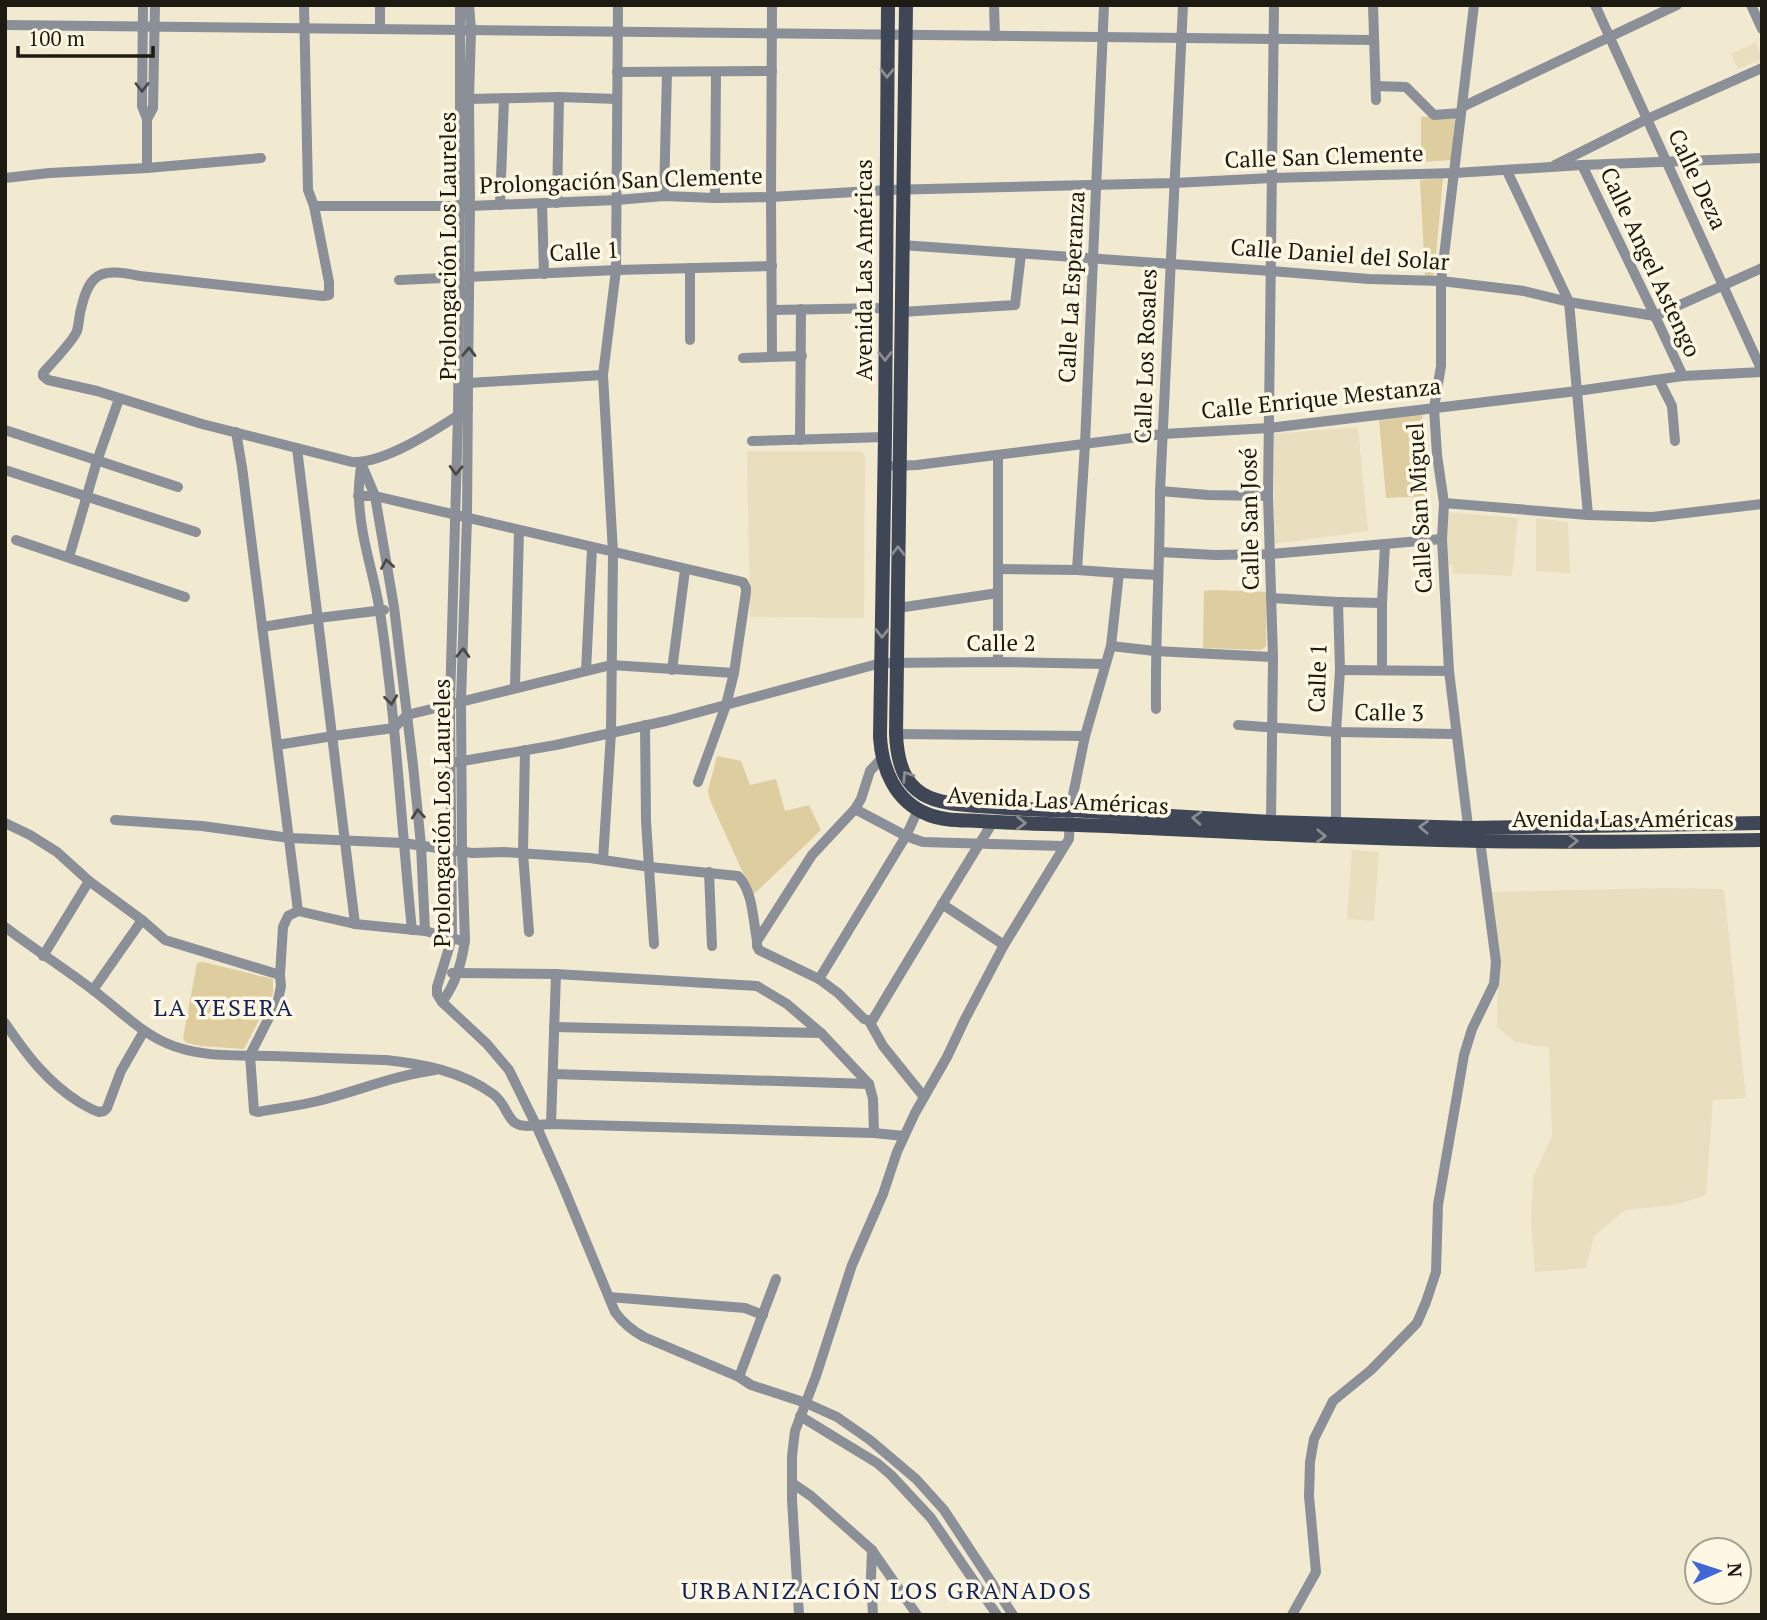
<svg xmlns="http://www.w3.org/2000/svg" width="1767" height="1620" viewBox="0 0 1767 1620" font-family="'PT Serif',serif">
	<rect width="100%" height="100%" fill="#f2e9d1"/>
	<!-- built -->
	<g fill="#e9debe">
		<path d="M1756,42L1762,59L1738,69L1731,54Z"/>
		<path d="M1358,427L1368,531L1274,544V434Z"/>
		<path d="M747,451H861L865,457L864,618L750,617Z"/>
		<path d="M1446,512L1518,518L1512,576L1452,573L1453,565L1445,564Z"/>
		<path d="M1536,518L1568,522L1570,573L1536,571Z"/>
		<path d="M1352,850L1379,852L1374,921L1347,919Z"/>
		<path d="M1663,888L1724,889L1746,1098L1713,1100L1706,1195L1675,1205L1625,1210L1594,1236L1586,1268L1535,1272L1531,1223L1533,1178L1552,1136L1549,1048L1515,1042L1497,1027L1498,980L1488,892Z"/>
	</g>
	<!-- green -->
	<g fill="#decd9e">
		<path d="M1455,116L1451,160L1421,162V117Z"/>
		<path d="M1443,178L1434,277L1425,276L1420,180Z"/>
		<path d="M1422,413L1429,496L1386,498L1379,419Z"/>
		<path d="M1215,590L1267,592L1266,646L1261,650L1203,648L1204,591Z"/>
		<path d="M717,756L741,761L750,785L776,779L785,811L809,805L821,830L753,895L710,800L708,791Z"/>
		<path d="M203,962L273,979V993L244,1049L201,1046L186,1043L183,1038L197,963Z"/>
	</g>
	<g fill="none" stroke-linecap="round" stroke-linejoin="round">
		<!-- minor -->
		<g stroke="#8a8f98" stroke-width="10">
			<path d="M143,5L142,106L147,119V168"/>
			<path d="M304,5L308,190L314,206L329,282V295L323,296L140,276C104,269 90,269 81,309C79,316 79,324 77,331C73,341 51,364 43,373V376L48,380L97,391L202,424L352,462C385,464 440,427 468,409"/>
			<path d="M460,5V206L458,415L450,703L452,938L437,987V994L442,1002L487,1044L509,1070L536,1125L551,1124L874,1133L904,1136"/>
			<path d="M994,5L995,36"/>
			<path d="M1373,5L1376,100"/>
			<path d="M1595,5L1762,371"/>
			<path d="M1751,5L1762,29"/>
			<path d="M5,25L1374,40"/>
			<path d="M380,29V5"/>
			<path d="M617,72L772,71"/>
			<path d="M1376,86L1406,87L1434,115L1461,113"/>
			<path d="M469,99L559,97L617,99"/>
			<path d="M1462,107L1677,5"/>
			<path d="M147,119L153,108L155,5"/>
			<path d="M1555,165L1647,119L1762,68"/>
			<path d="M1582,165L1655,316L1683,376"/>
			<path d="M1507,171L1569,302L1588,515"/>
			<path d="M5,178L49,173L147,168L261,158"/>
			<path d="M664,196L667,72"/>
			<path d="M715,198L716,72"/>
			<path d="M542,203L544,274"/>
			<path d="M557,203L559,97"/>
			<path d="M500,205L504,99"/>
			<path d="M314,206H470L617,200L664,196L715,198L771,197L887,190L1174,183L1272,178L1455,173L1582,165L1762,158"/>
			<path d="M902,245L1271,271L1369,279L1441,281L1524,291L1569,302L1655,316L1762,268"/>
			<path d="M399,280L616,270L772,266"/>
			<path d="M772,310L885,308"/>
			<path d="M901,312L1015,305L1021,254"/>
			<path d="M690,340V268"/>
			<path d="M772,357L771,197L772,5"/>
			<path d="M743,358L802,356"/>
			<path d="M1659,380L1672,406L1675,441"/>
			<path d="M468,383L603,375"/>
			<path d="M5,430L178,487"/>
			<path d="M236,432L242,467L298,911"/>
			<path d="M800,440L801,309"/>
			<path d="M752,441L885,437"/>
			<path d="M297,448L355,924"/>
			<path d="M361,463L375,496L394,607L413,765L421,845L425,931"/>
			<path d="M361,466C360,476 358,487 359,498C360,537 374,574 380,612C396,717 401,824 412,930"/>
			<path d="M894,466L917,465L1163,434L1269,428L1577,391L1683,376L1762,372"/>
			<path d="M5,470L196,532"/>
			<path d="M1160,491L1208,495L1268,496"/>
			<path d="M358,496H375L743,582L746,588V592L734,673L726,705L698,782"/>
			<path d="M1444,503L1588,515L1652,517L1762,504"/>
			<path d="M16,540L185,597"/>
			<path d="M1160,552L1215,555L1271,554L1442,539"/>
			<path d="M69,557L97,461L119,399"/>
			<path d="M998,569L1077,570L1119,573"/>
			<path d="M1077,570L1085,444L1104,5"/>
			<path d="M1271,598L1338,602L1340,670L1336,732V824"/>
			<path d="M1338,602L1382,603"/>
			<path d="M898,608L998,593"/>
			<path d="M262,627L318,618L384,610"/>
			<path d="M1111,646L1155,651L1273,657"/>
			<path d="M998,662V455"/>
			<path d="M672,670L685,570"/>
			<path d="M1340,670L1449,671"/>
			<path d="M1382,670V603L1385,544"/>
			<path d="M586,671L592,548"/>
			<path d="M515,687L519,530"/>
			<path d="M1156,709C1155,636 1160,564 1160,491L1183,5"/>
			<path d="M645,725L646,821L654,944"/>
			<path d="M1238,725L1336,732L1456,734"/>
			<path d="M896,734L1085,736"/>
			<path d="M277,745L333,736L394,728L407,715L611,665L734,673"/>
			<path d="M525,750L523,853L529,932"/>
			<path d="M457,762L556,745L666,721L881,663L998,662L1105,664"/>
			<path d="M855,809L861,799L870,771L882,758"/>
			<path d="M115,820L202,826L290,838L403,843L472,853L504,852L590,858L650,867L738,876C753,891 753,920 757,941"/>
			<path d="M993,822C952,888 912,954 872,1021L864,1019L838,993L819,979L759,950L757,946V941L812,855L855,809L906,836L923,842L1064,846"/>
			<path d="M1271,822L1273,657L1268,496L1274,5"/>
			<path d="M5,823L30,835L57,852L89,881L142,920L165,940L280,975L283,927L288,916L298,911L355,924L425,931L459,940"/>
			<path d="M1469,834L1449,671L1442,539L1444,503L1437,455L1434,408L1441,366V281L1474,5"/>
			<path d="M603,860L611,733L613,553L603,375L616,270L618,5"/>
			<path d="M709,872L712,946"/>
			<path d="M942,904L1004,945"/>
			<path d="M5,927C34,949 64,968 93,990C117,1008 139,1031 166,1043C199,1058 238,1055 273,1056C310,1057 348,1059 386,1060C423,1064 461,1071 493,1094C512,1108 504,1131 536,1125L563,1186L615,1312C623,1323 631,1330 644,1337L739,1377L751,1385L806,1403L837,1417L870,1440L916,1479L944,1510L1013,1615"/>
			<path d="M43,956L89,881"/>
			<path d="M452,973L556,974L757,986L787,1004L821,1033L869,1084L873,1099L874,1133"/>
			<path d="M280,975L281,986L278,1000L250,1055L254,1111L258,1112C278,1108 298,1106 318,1101C358,1091 392,1076 435,1070"/>
			<path d="M819,979L906,836L918,810"/>
			<path d="M93,990L142,920"/>
			<path d="M442,1002C456,983 461,965 465,941L462,851L461,700L467,518L468,383L470,206L469,99L471,30L469,5"/>
			<path d="M869,1021L883,1046L924,1097"/>
			<path d="M5,1023C26,1054 47,1082 79,1102C86,1106 92,1110 99,1112L104,1111L107,1108L121,1071L144,1031"/>
			<path d="M554,1027L821,1033"/>
			<path d="M553,1074L869,1084"/>
			<path d="M551,1124L556,974"/>
			<path d="M609,1297L745,1308L763,1315"/>
			<path d="M739,1377L776,1279"/>
			<path d="M800,1416L877,1463L891,1475L931,1518L997,1615"/>
			<path d="M792,1483L811,1496L872,1550L917,1615"/>
			<path d="M872,1550L871,1577L873,1615"/>
			<path d="M799,1615L792,1500V1456L795,1431L816,1376L852,1265L883,1194L897,1152L915,1113L947,1057L965,1019L1004,945L1069,839L1070,810L1085,736L1111,646L1119,573L1158,575"/>
			<path d="M1292,1615L1316,1572L1309,1496L1310,1462L1314,1439L1333,1401L1371,1370L1417,1323L1426,1302L1436,1272L1438,1205L1464,1055L1472,1029L1494,984L1496,962L1480,841"/>
		</g>
		<!-- major -->
		<g stroke="#3f4656" stroke-width="14">
			<path d="M888,5L885,437L880,737C882,769 895,801 927,814C943,821 962,820 979,821C1021,824 1064,824 1106,826C1231,832 1356,839 1481,841C1575,843 1668,841 1762,840"/>
			<path d="M906,5L896,734C899,804 937,803 994,807C1020,809 1045,811 1070,810L1271,822L1468,828L1762,823"/>
		</g>
	</g>
	<!-- one-way arrows -->
	<defs><path id="oneway-chevron" d="M-2-3.5L2.5 0L-2 3.5" fill="none" stroke-width="1.6" stroke-linecap="round" stroke-linejoin="round" transform="scale(1.75)"/></defs>
	<g stroke="#8b8d8e">
		<use href="#oneway-chevron" transform="translate(887 73) rotate(91)"/>
		<use href="#oneway-chevron" transform="translate(885 356) rotate(90)"/>
		<use href="#oneway-chevron" transform="translate(898 551) rotate(-90)"/>
		<use href="#oneway-chevron" transform="translate(882 633) rotate(91)"/>
		<use href="#oneway-chevron" transform="translate(907 776) rotate(-123)"/>
		<use href="#oneway-chevron" transform="translate(1197 818) rotate(-176)"/>
		<use href="#oneway-chevron" transform="translate(1021 823) rotate(1)"/>
		<use href="#oneway-chevron" transform="translate(1424 827) rotate(-178)"/>
		<use href="#oneway-chevron" transform="translate(1321 836) rotate(2)"/>
		<use href="#oneway-chevron" transform="translate(1573 841)"/>
	</g>
	<g stroke="#494947">
		<use href="#oneway-chevron" transform="translate(142 87) rotate(90)"/>
		<use href="#oneway-chevron" transform="translate(469 352) rotate(-89)"/>
		<use href="#oneway-chevron" transform="translate(456 470) rotate(92)"/>
		<use href="#oneway-chevron" transform="translate(387 564) rotate(-99)"/>
		<use href="#oneway-chevron" transform="translate(463 653) rotate(-88)"/>
		<use href="#oneway-chevron" transform="translate(391 700) rotate(83)"/>
		<use href="#oneway-chevron" transform="translate(418 814) rotate(-95)"/>
	</g>
	<g text-anchor="middle" dominant-baseline="central" stroke-width="7" stroke-linejoin="round" paint-order="stroke">
		<!-- street labels -->
		<g font-size="23" fill="#1d1a11" stroke="#fef7e3">
			<text transform="translate(1324 156) rotate(-2)">Calle San Clemente</text>
			<text transform="translate(1698 179) rotate(65)">Calle Deza</text>
			<text transform="translate(621 180) rotate(-2)">Prolongación San Clemente</text>
			<text transform="translate(447 246) rotate(-90)">Prolongación Los Laureles</text>
			<text transform="translate(584 251) rotate(-3)">Calle 1</text>
			<text transform="translate(1340 254) rotate(4)">Calle Daniel del Solar</text>
			<text transform="translate(1651 262) rotate(65)">Calle Angel Astengo</text>
			<text transform="translate(863 270) rotate(-90)">Avenida Las Américas</text>
			<text transform="translate(1071 287) rotate(-87)">Calle La Esperanza</text>
			<text transform="translate(1145 356) rotate(-88)">Calle Los Rosales</text>
			<text transform="translate(1321 398) rotate(-6)">Calle Enrique Mestanza</text>
			<text transform="translate(1419 508) rotate(-93)">Calle San Miguel</text>
			<text transform="translate(1249 519) rotate(-91)">Calle San José</text>
			<text x="1001" y="642">Calle 2</text>
			<text transform="translate(1317 678) rotate(-88)">Calle 1</text>
			<text transform="translate(1389 712) rotate(1)">Calle 3</text>
			<text transform="translate(1058 800) rotate(3)">Avenida Las Américas</text>
			<text transform="translate(441 813) rotate(-90)">Prolongación Los Laureles</text>
			<text x="1623" y="818">Avenida Las Américas</text>
		</g>
		<!-- neighbourhood labels -->
		<g font-size="24" letter-spacing="2" fill="#12245a" stroke="#fef7e3">
			<text x="224" y="1007">LA YESERA</text>
			<text x="887" y="1590">URBANIZACIÓN LOS GRANADOS</text>
		</g>
	</g>
	<!-- border -->
	<rect width="1767" height="1620" fill="none" stroke="#1d1a11" stroke-width="14"/>
	<!-- north arrow -->
	<g transform="translate(1718 1571) rotate(87)"><circle r="33" fill="#fef7e3" stroke="#a49f8f" stroke-width="2"/>
	<path d="M0-5L12 26L0 18L-12 26Z" fill="#3f67d8"/>
	<text y="-10" font-size="19" font-weight="bold" text-anchor="middle" fill="#1d1a11">N</text>
	</g>
	<!-- scale -->
	<path d="M18 46v10h135v-10" fill="none" stroke="#1d1a11" stroke-width="3.5"/>
	<text x="28" y="46" font-size="21" fill="#1d1a11" stroke="#fef7e3" stroke-width="5" paint-order="stroke">100 m</text>
</svg>
